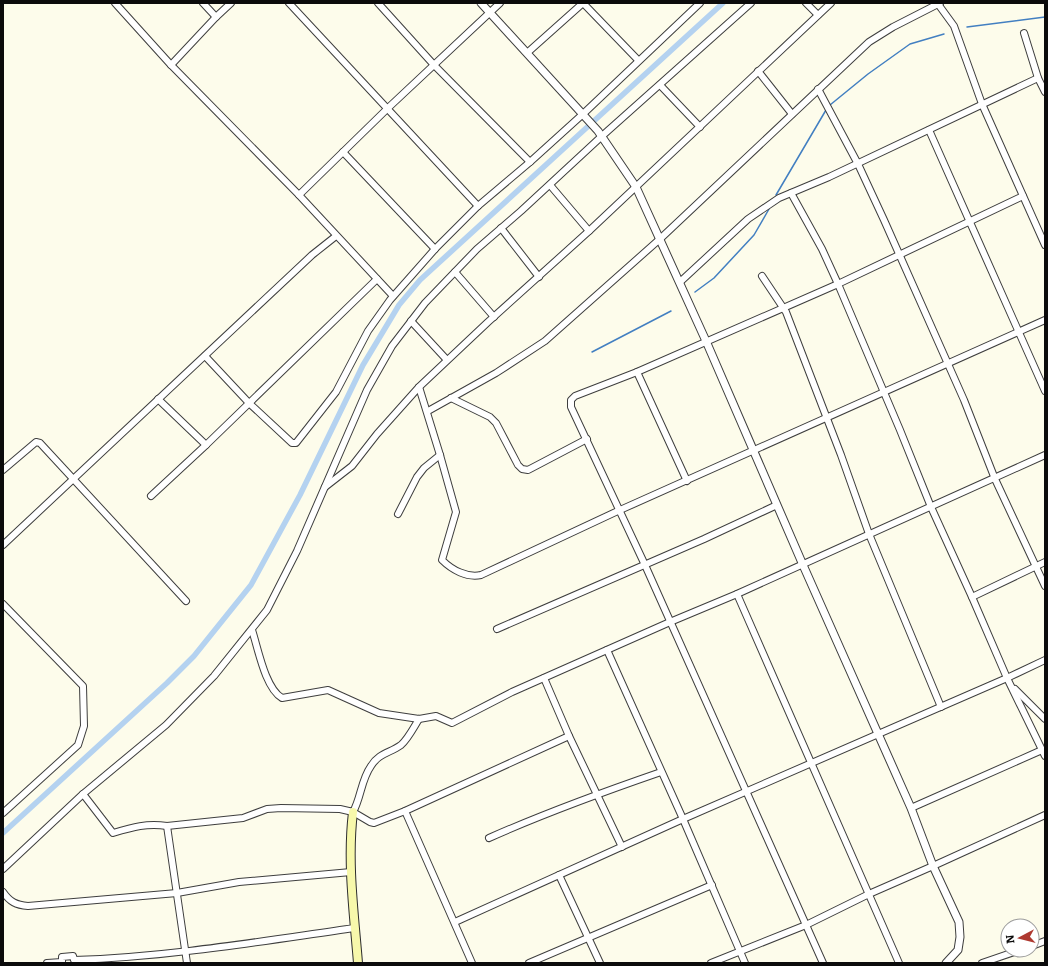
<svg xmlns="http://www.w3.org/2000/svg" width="1048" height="966" viewBox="0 0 1048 966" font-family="Literata,serif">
	<rect width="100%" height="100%" fill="#fdfceb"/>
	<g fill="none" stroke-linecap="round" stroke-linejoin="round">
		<!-- stream -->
		<g stroke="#427fc1" stroke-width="1.5">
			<path d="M967,27L1045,17"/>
			<path d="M830,105L868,74L910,44L944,34"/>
			<path d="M776,195L826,110"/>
			<path d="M695,292L714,278L754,235L769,209"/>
			<path d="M592,352L671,311"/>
		</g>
		<!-- canal -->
		<path stroke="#b4d2f0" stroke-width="5.5" d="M3,833L167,683L194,656L251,585L300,495L363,365L399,305L420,280L723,3"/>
		<defs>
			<g id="minor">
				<path d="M115,3L171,65L299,195"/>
				<path d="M203,3L216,17"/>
				<path d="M289,3L478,206"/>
				<path d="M378,3L434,65L530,162"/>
				<path d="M583,3L638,60"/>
				<path d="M806,3L818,15"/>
				<path d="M938,4L954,26L982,104L1045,245"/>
				<path d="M1024,33L1038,78L1045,92"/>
				<path d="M527,53L583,3"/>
				<path d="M171,65L216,17L231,3"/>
				<path d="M758,71L792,114"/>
				<path d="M660,85L700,127"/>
				<path d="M818,89L858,164L884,220L964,400L995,479L1045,586"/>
				<path d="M929,130L1045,391"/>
				<path d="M343,152L435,249"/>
				<path d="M550,185L589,231"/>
				<path d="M791,193L822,249L838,284L900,430L931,507L972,597L1007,678L1045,756"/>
				<path d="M501,228L539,277"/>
				<path d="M455,272L494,317"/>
				<path d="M762,276L786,312L841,455L869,534L941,707"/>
				<path d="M680,282L748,219L779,198L829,177L1038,78"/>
				<path d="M393,296L299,195L388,108L500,3"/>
				<path d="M411,321L447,360"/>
				<path d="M205,356L249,403L292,443H296L336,392L368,331L390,300L435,249L478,206L530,162L583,114L700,3"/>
				<path d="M637,372L687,481"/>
				<path d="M419,387L440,455L456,512L442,560C452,570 467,578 481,575L620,510L1045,320"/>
				<path d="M451,398L490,417L496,423L518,465L522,469L528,470L587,439"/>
				<path d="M158,399L206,445L377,279"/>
				<path d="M428,411L496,373L545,341L661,238L869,42L893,27L940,3"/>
				<path d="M3,470L36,442L40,443L186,601"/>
				<path d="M325,487L352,466L377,434L419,387L488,322L589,231L831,3"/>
				<path d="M151,496L206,445"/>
				<path d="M398,514L417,477L424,468L440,455"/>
				<path d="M3,545L312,255L336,236"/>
				<path d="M737,594L899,963"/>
				<path d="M972,597L1045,562"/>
				<path d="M3,604L83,686L84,726L78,745L3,813"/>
				<path d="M497,629L704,539L777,505"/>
				<path d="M252,630C258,648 265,688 282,698L328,690L379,713L419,719L436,716L452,723L512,692L670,622L737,594L1045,455"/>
				<path d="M607,650L683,819L745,963"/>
				<path d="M544,678L569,736L622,847"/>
				<path d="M1015,689L1045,719"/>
				<path d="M83,794L113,833C133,827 147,823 167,826L243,818L267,809L281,808L340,809L353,812L370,822L374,823L405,811L569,736"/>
				<path d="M911,808L1042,750"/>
				<path d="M405,811L472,963"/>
				<path d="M353,812C361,798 361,780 371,766C379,753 390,753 401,745C408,739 414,727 419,719"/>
				<path d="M167,826L187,963"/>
				<path d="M489,838C545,813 603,792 661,772"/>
				<path d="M3,869L83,794L166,725L214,676L267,610L297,551L367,390L392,346L425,303L477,249L521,211L602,136L751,3"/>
				<path d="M559,875L600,963"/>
				<path d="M3,892C10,902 16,905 28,906L177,893L239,882L351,872"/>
				<path d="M455,922L683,819L1007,678L1045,660"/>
				<path d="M1032,946L1045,941"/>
				<path d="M47,963L62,962V957L73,956L74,960C168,957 262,941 355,928"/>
				<path d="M529,963L712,885"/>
				<path d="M711,963L806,925L869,894L933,866L1045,815"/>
				<path d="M823,963L645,565L571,407V400L575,396L637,372L838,284L1023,196"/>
				<path d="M982,963L1020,950"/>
			</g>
			<path id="tertiary" d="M481,3L598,131L636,187L706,341L803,565L911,808L933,866L959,922L960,937L958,950L946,963"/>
			<path id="secondary" d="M353,812C347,862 354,913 358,963"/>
		</defs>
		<!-- minor casing -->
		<use href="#minor" stroke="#3e3e3e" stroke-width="8"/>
		<!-- tertiary casing -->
		<use href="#tertiary" stroke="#3e3e3e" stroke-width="9"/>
		<!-- secondary casing -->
		<use href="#secondary" stroke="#2d2d2d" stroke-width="10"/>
		<!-- minor -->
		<use href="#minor" stroke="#fff" stroke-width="6"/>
		<!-- tertiary -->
		<use href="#tertiary" stroke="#fff" stroke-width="7"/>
		<!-- secondary -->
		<use href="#secondary" stroke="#f7f8ab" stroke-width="8"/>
	</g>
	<!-- border -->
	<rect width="1048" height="966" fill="none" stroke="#0b0b0b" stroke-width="8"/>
	<!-- north arrow -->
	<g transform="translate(1020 938) rotate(263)"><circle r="19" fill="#ffffff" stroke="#9d9d9d"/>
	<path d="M0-3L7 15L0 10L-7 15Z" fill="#ae3930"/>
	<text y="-6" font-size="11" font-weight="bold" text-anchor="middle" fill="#0b0b0b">N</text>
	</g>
</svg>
